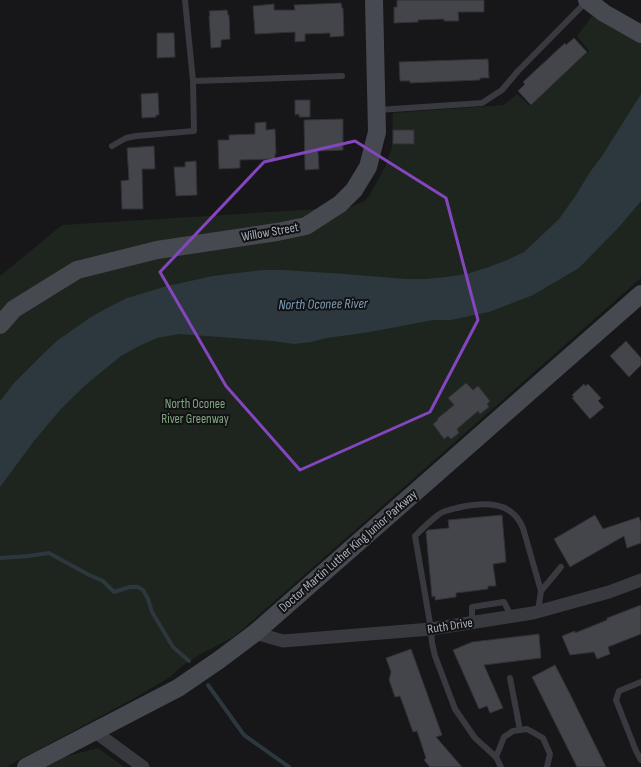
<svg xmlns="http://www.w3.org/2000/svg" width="641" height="767" viewBox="0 0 641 767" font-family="'Sofia Sans Condensed',sans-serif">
	<rect width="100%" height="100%" fill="#17171a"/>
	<!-- green -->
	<g fill="#1d251e">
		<path d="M592,16L613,26L641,42V278L235,636L199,655L182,666L170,677L133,699L6,767H0V276L62,225L351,207L364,201L369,196L385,167L392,147L393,113L504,105L517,94L530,106L589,51L577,36Z"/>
		<path d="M98,748L124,767H41L52,760Z"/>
	</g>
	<!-- water -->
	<path fill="#2d373e" d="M641,94V201L619,227L579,268L533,295L489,312L451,320H433L370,332L327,338L311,342L294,344L273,341L179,334L157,338L139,346L121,356L89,382L74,396L60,410L34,441L0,487V401L14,383L43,354L58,340L91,317L109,307L127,298L167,286L213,276L263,270H283L345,274L406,279H426L446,277L466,274L486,268L505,261L524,252L559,219L576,195L590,172L602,156Z"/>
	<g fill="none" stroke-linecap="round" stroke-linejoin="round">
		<!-- stream -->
		<g stroke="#2d373e" stroke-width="4">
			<path d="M0,558L28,556L49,553L89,575L103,581L114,592L130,587H138L143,590L148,599L152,612L173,647L189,661"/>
			<path d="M208,685L244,735L289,767"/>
		</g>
	</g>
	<!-- building -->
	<g fill="#43454a" stroke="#313136">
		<path d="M397,0H484V12H458L459,21H444V19L418,20V22L394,23V7H397Z"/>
		<path d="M341,3L342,8H343L344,36L330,37V33L305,34V41L295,42V32L255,34L253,6L274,4V10H295L294,5Z"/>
		<path d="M227,10L228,15H229L230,39L221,40V47L211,48L209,16H210L209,11Z"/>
		<path d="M157,33H174L175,57L157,58Z"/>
		<path d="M574,38L587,52L531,105L518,91L525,84L523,82L565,43L566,45Z"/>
		<path d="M488,59L489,78H480V80L410,83V81H400L399,62Z"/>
		<path d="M158,93L159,115H156V117L142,118L141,94Z"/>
		<path d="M295,100H310V117H299V114L295,115Z"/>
		<path d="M343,119V150L318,151L319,169L305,170L304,120Z"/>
		<path d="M266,122V130L275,129L276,154H275V159L240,160V168L219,169L218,140H229V135L255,134V123Z"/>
		<rect x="393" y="130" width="21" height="14"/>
		<path d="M154,146L155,169H142L143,209H122L121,181L129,180L127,148Z"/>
		<path d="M196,161L197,195L176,196L174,167H185V162Z"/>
		<path d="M626,341L641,358V365L629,377L610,356Z"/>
		<path d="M466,383L473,390L478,386L490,401L487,404L489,407L480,414L478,411L457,429L459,433L451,439L448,436L444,439L433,424L438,420L437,419L454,405L448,398Z"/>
		<path d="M584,384L585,386L588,384L601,398L598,401L604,407L590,419L572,398L574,397L572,395Z"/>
		<path d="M502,515L506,562L493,564L496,586H488V589L456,593V597L435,600V596L432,597L426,532L428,530L449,528L448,520Z"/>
		<path d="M595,515L603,529L639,517L641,523V543L627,548L624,536L570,567L554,539Z"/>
		<path d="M641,605V634L608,647L610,654L597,659L594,652L570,655L562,636L575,631V633L607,620V618Z"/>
		<path d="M539,634L541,658L484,665L503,708L490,713L487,706L479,709L453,650L472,642Z"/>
		<path d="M411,649L442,735L436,737L462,767H430L424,760L426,758L417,731L413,732L400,696L395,697L389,680L391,672L386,658Z"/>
		<path d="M555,665L570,694L606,767H577L532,677Z"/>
	</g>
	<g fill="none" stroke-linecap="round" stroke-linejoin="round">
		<!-- lane -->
		<g stroke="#383a3f" stroke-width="6">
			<path d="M193,81L342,76"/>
			<path d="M378,110L482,103L502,90L518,71L587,1"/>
			<path d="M112,146L126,138L136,136L194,131L193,81L185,0"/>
			<path d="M541,591L561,567"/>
			<path d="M472,622V607L504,602L511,616"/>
			<path d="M510,678L520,730"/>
			<path d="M641,682L619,691L616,700L636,751L641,760"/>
			<path d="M496,757L475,738L455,709L435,656L432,643L431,629L415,536C422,529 430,521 438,515C444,510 454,509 461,507C485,502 512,501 523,528L541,591L538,611"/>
			<path d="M501,767L496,757L504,737L513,731L527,729L543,738L550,754L547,767"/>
		</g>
		<!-- street -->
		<g stroke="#383a3f" stroke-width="13">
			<path d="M255,633L283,641L431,629L533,613L609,592L641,580"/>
			<path d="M94,731L143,767"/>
		</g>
		<!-- secondary -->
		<g stroke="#46494f" stroke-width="18">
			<path d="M587,0L604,13L641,34"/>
			<path d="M0,325L14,309L77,270L157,250L277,232L306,226L340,204L354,190L368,167L377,132L374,0"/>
			<path d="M26,767L178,688L219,660L255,633L641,294"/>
		</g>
	</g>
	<!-- marked area -->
	<path fill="none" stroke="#8446be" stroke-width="3" stroke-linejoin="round" d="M355,141L446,198L478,320L430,412L300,470L226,386L160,272L264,162Z"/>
	<g text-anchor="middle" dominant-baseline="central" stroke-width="4" stroke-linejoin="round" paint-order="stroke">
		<!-- street labels -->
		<g font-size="13" fill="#a9afba" stroke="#121215">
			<text transform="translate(270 232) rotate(-10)">Willow Street</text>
			<text transform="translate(348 551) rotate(-41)">Doctor Martin Luther King Junior Parkway</text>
			<text transform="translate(450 626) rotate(-9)">Ruth Drive</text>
		</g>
		<!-- park labels -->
		<g font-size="13" fill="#80a580" stroke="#121215">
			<text x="195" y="404">North Oconee<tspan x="195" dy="15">River Greenway</tspan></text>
		</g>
		<!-- water labels -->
		<g font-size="14" font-style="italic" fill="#7f9fb5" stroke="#121215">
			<text transform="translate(323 304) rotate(-1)">North Oconee River</text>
		</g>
	</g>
</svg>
